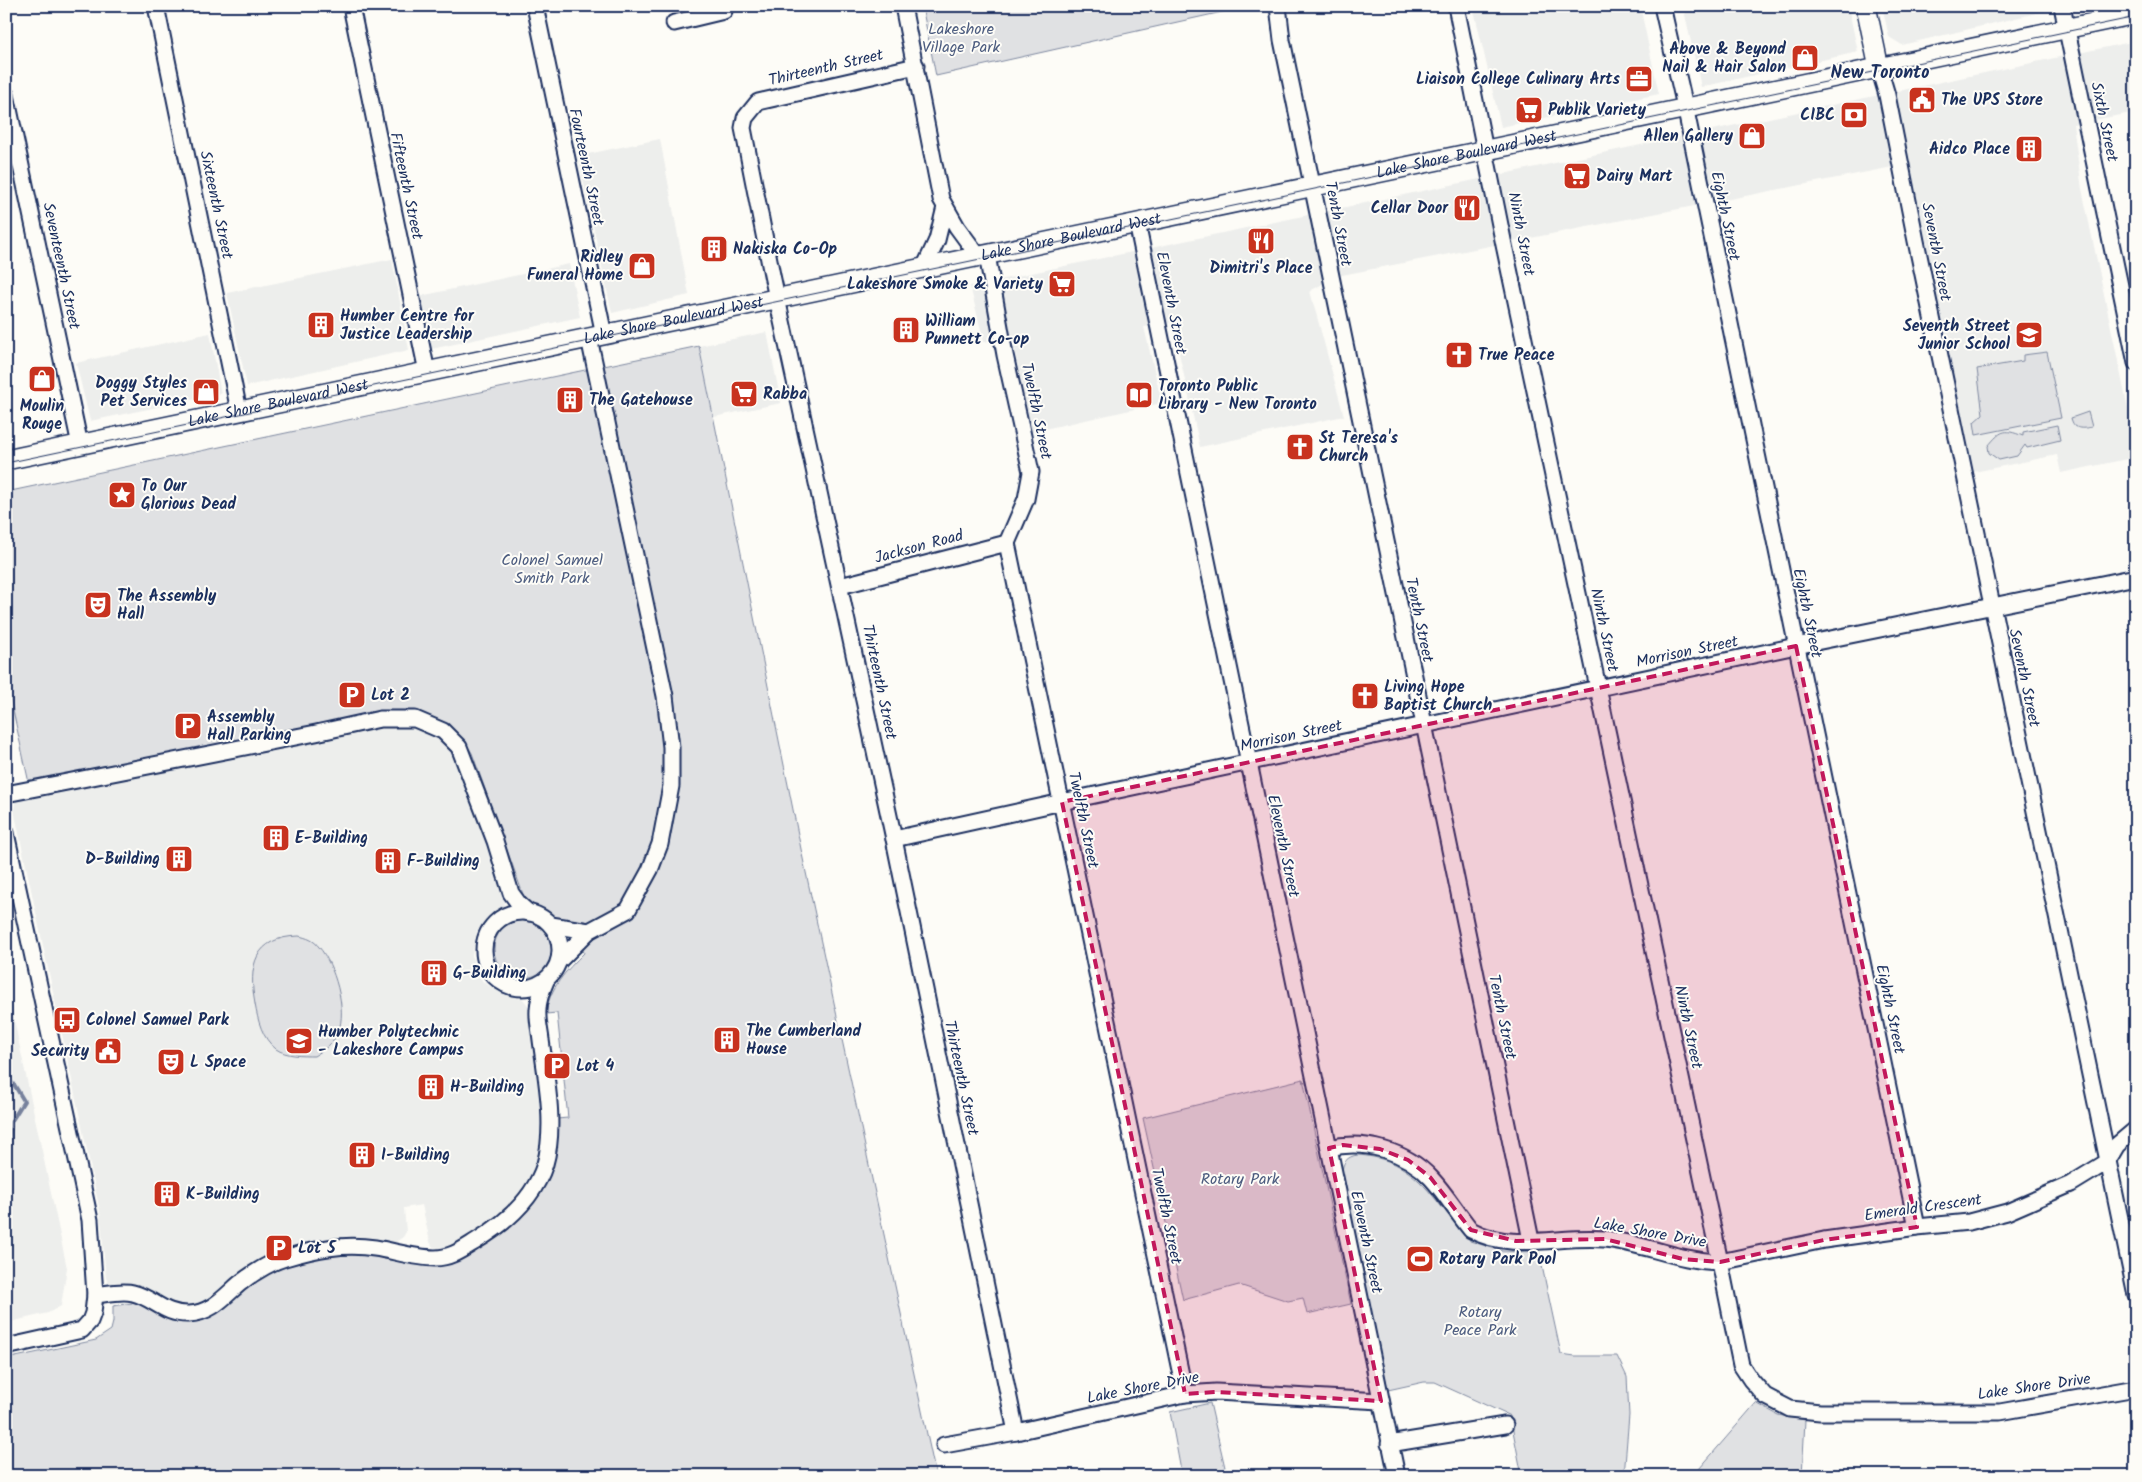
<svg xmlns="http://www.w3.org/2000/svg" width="2142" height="1482" viewBox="0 0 2142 1482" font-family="Kalam,sans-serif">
	<rect width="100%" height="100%" fill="#fdfcf7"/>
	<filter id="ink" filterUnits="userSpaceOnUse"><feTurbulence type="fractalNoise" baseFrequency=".02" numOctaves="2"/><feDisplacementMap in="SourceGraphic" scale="10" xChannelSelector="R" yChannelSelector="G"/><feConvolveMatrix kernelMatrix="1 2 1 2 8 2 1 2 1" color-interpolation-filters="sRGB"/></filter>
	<g filter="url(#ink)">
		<!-- built -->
		<g fill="#edeeec">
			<path d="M1473,6H1640L1659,94L1501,127Z"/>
			<path d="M1683,6H1848L1858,52L1701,87Z"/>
			<path d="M1882,6H2043L2045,11L1902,45L1889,37Z"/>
			<path d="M2136,41V112L2073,124L2082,189L2136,447V457L2061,473L2057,455L1974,472L1908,164L1337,276L1310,291L1344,416L1200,447L1172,322L1144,327L1162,403L1031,432L1012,336L984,342L970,286Z"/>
			<path d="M660,139L689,295L612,313L578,156Z"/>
			<path d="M392,259L409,350L247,386L227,293Z"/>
			<path d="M569,264L580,317L427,350L416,297Z"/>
			<path d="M767,332L781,403L714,417L699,346Z"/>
			<path d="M210,333L221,394L90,421L76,363Z"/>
			<path d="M393,726L419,728L437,736L453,750L459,760L506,896L503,910L477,931L472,955L474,965L483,982L503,994L523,999L531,1009L543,1129L537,1163L527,1186L515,1202L500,1217L453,1247L445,1249L433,1247L430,1242L422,1205L404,1208L406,1232L403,1237L394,1243L345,1240L316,1242L285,1251L200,1304L176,1306L110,1286L106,1278L100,1211L14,810L15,802L24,798Z"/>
			<path d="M6,982L67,1268L61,1306L48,1313L6,1323Z"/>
		</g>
		<!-- green -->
		<g fill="#e0e1e3" stroke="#7e88a0">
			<path d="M922,6H1249L936,76Z"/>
			<path d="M699,346L802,854L936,1476H6V1359L96,1340L111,1330L113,1322V1306L132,1303L134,1299C150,1310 163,1319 183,1321L243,1290L273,1270L313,1257L332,1254L371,1255L420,1265L434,1266L456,1261L501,1234L520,1218L533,1202L552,1162L556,1148L557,1119L568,1118L557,1013L546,1014C549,988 566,971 584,953L576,926C558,921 536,912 524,897L472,753L465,742L445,725L437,719L413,712L29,783L6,679V492Z"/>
			<path d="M2047,352L2061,418L1976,435L1974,422L1983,414L1977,369L2023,361V355Z"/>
			<path d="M2088,412L2092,427C2081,429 2074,430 2071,418Z"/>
			<path d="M2057,425L2060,440L2027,448L2025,445L2017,456L1999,460L1989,453L1988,446C2001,431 2003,428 2023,436V432Z"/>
			<circle cx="523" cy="949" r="29"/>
			<path d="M299,936C307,938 314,940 319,947C334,964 348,1010 338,1032C334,1043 324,1050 314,1056C303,1056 286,1056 276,1049C262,1038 258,1021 255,1004C248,966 254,937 299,936Z"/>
			<path d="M1303,1079L1351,1304L1307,1314L1303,1298L1288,1301L1239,1285L1183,1300L1143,1118Z"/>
			<path d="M1358,1155C1398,1158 1417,1175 1441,1206C1450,1217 1458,1228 1470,1237V1241L1502,1251L1539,1252L1561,1354L1575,1356H1617L1627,1377L1629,1415L1624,1476H1522L1510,1416L1435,1382H1424L1388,1390L1342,1173C1342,1163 1347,1156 1358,1155Z"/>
			<path d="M1210,1403L1227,1476H1182L1170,1412Z"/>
			<path d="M1756,1403L1778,1415L1805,1420L1802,1476H1693Z"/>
		</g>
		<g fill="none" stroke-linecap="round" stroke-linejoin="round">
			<!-- stream -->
			<path stroke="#76819c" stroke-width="4" d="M6,1077L15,1086L24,1101L11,1122L9,1144"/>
			<defs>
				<g id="minor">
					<path d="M156,6L239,411"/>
					<path d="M351,6L427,372"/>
					<path d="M535,6L604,335"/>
					<path d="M903,6L941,199L957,227L979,257"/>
					<path d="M1278,6L1282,40L1531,1240"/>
					<path d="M1456,6L1504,245L1720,1262L1824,1240L1917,1227L1969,1222L2007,1212L2071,1184L2107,1162L2117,1145L2136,1129"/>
					<path d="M1662,6L1686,111L1917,1227"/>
					<path d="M2062,6L2136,363"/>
					<path d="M674,23L724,11L723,6"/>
					<path d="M916,66L758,102L745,118L743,128L772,275L894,839L1016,1432"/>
					<path d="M1879,68L1887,95L1916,241L2136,1295"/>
					<path d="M6,95L80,445"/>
					<path d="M1137,223L1397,1476"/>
					<path d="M987,255L1005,355L1031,472L1026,499L1007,543L1185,1394"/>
					<path d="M924,268L937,240L945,207"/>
					<path d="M840,586L1007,543"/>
					<path d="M6,794L316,733L380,719H415L443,731L459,747L495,841L511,893L519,904L529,913"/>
					<path d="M6,833L90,1220L95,1295L93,1313L90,1321L82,1330L6,1347"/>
					<path d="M894,839L1062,802L1796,646L2136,577"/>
					<circle cx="522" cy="950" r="38"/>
					<path d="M551,925L589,931"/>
					<path d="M559,961L589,931L628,910L650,870L660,844L671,786V747L665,696L589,338"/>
					<path d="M1329,1148C1364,1139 1406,1151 1431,1178C1446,1194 1457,1213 1471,1230C1511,1252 1561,1235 1604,1239C1644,1243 1677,1261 1720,1262L1741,1365L1751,1380L1765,1396L1790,1409L1820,1412H2000L2136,1388"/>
					<path d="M95,1295C106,1294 122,1290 133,1293C154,1298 164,1315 189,1314C211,1313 224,1297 239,1284C253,1273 269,1263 285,1258C315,1249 344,1243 375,1248C394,1251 415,1258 435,1258C451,1258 463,1249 476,1241C506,1223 534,1199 545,1164C556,1126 546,1078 541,1040C540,1030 537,1020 538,1010C538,1000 542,990 546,981"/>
					<path d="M1389,1444L1505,1425"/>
					<path d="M944,1445L1016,1432L1185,1394L1216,1392L1381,1401"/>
				</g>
				<g id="major">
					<path d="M1866,6L1879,68"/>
					<path id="s1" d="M6,460L2136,14"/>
				</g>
			</defs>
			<!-- minor casing -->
			<use href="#minor" stroke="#1b2f5e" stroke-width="19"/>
			<!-- major casing -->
			<use href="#major" stroke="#1b2f5e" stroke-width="22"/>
			<!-- minor -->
			<use href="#minor" stroke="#fdfcf7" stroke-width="15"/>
			<!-- major -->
			<use href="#major" stroke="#fdfcf7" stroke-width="19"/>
			<!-- tram -->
			<path stroke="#1b2f5e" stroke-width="1" d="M6,463L2136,17"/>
		</g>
	</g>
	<!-- marked area -->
	<path fill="#c2185b" fill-opacity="0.2" stroke="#c2185b" stroke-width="4" stroke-dasharray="10 6" stroke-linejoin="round" d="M1796,646L1917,1227L1824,1240L1720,1262L1683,1259L1605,1239L1516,1241L1471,1230L1430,1177L1408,1160L1380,1149L1343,1145L1329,1148L1381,1401L1216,1392L1185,1394L1062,802Z"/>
	<!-- icons -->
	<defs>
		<symbol id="shop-square" viewBox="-11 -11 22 22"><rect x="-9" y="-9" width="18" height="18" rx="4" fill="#c8321e" stroke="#fdfcf7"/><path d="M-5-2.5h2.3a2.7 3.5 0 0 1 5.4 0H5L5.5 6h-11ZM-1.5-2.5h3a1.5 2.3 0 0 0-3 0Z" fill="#fff"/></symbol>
		<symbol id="office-square" viewBox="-11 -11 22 22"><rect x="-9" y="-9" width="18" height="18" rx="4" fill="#c8321e" stroke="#fdfcf7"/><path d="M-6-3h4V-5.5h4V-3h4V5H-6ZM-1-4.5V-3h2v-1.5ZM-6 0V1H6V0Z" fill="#fff"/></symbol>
		<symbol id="civic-square" viewBox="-11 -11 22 22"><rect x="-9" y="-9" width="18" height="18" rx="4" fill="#c8321e" stroke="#fdfcf7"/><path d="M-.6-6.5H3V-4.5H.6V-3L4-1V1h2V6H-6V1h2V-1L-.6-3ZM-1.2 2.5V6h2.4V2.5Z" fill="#fff"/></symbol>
		<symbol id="supermarket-square" viewBox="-11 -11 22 22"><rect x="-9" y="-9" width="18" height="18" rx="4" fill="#c8321e" stroke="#fdfcf7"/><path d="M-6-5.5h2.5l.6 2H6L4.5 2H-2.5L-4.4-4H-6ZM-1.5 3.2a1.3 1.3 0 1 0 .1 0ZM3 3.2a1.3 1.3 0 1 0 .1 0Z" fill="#fff"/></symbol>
		<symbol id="bank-square" viewBox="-11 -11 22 22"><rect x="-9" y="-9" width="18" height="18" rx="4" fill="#c8321e" stroke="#fdfcf7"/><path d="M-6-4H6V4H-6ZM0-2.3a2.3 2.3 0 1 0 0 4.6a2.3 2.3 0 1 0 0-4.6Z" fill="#fff"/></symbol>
		<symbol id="building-square" viewBox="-11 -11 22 22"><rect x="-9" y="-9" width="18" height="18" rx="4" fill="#c8321e" stroke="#fdfcf7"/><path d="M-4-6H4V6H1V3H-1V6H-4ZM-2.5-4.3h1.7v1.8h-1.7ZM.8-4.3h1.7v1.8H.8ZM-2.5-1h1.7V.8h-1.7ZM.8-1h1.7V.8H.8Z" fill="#fff"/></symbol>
		<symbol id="restaurant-square" viewBox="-11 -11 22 22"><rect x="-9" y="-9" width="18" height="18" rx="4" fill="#c8321e" stroke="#fdfcf7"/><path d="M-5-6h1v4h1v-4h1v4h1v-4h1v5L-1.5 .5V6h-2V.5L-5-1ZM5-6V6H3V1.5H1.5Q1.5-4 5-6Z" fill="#fff"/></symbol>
		<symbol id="school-square" viewBox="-11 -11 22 22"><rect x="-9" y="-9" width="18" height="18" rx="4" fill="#c8321e" stroke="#fdfcf7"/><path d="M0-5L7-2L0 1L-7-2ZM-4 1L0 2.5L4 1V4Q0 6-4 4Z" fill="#fff"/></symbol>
		<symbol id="church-square" viewBox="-11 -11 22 22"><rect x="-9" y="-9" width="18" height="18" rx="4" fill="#c8321e" stroke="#fdfcf7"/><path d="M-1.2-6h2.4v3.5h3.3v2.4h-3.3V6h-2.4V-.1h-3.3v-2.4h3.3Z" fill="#fff"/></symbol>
		<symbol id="library-square" viewBox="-11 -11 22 22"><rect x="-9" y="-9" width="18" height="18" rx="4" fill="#c8321e" stroke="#fdfcf7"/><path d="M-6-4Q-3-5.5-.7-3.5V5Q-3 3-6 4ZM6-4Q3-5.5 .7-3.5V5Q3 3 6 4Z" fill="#fff"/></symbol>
		<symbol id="sight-square" viewBox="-11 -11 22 22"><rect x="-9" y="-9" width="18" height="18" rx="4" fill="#c8321e" stroke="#fdfcf7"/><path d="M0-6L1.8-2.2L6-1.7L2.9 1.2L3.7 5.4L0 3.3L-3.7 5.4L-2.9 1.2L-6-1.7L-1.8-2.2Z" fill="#fff"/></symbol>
		<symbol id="theatre-square" viewBox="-11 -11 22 22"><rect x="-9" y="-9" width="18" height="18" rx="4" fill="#c8321e" stroke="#fdfcf7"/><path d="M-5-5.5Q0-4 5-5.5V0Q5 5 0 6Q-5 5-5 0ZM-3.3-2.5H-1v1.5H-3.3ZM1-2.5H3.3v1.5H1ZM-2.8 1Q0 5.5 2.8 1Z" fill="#fff"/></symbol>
		<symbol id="parking-square" viewBox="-11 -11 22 22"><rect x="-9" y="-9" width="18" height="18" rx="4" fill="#c8321e" stroke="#fdfcf7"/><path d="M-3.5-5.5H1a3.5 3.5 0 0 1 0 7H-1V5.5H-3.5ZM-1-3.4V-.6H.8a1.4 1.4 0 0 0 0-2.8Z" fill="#fff"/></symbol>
		<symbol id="bus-square" viewBox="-11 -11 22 22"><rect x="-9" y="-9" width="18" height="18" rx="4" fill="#c8321e" stroke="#fdfcf7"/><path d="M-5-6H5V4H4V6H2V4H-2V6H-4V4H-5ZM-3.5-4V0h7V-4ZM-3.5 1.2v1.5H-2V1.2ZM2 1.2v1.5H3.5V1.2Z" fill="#fff"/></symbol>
		<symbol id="university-square" viewBox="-11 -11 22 22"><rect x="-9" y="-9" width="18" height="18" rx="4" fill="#c8321e" stroke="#fdfcf7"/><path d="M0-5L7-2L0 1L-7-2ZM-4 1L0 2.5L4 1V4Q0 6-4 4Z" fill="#fff"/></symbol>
		<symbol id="stadium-square" viewBox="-11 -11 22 22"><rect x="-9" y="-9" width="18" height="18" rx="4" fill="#c8321e" stroke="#fdfcf7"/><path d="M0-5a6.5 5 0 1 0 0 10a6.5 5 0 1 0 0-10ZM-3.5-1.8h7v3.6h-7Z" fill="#fff"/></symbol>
	</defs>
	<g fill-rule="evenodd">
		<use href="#shop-square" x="1789" y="42" width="32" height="32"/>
		<use href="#office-square" x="1623" y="63" width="32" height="32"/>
		<use href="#civic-square" x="1906" y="84" width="32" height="32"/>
		<use href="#supermarket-square" x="1513" y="94" width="32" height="32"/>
		<use href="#bank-square" x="1838" y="99" width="32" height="32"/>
		<use href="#shop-square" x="1736" y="120" width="32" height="32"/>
		<use href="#building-square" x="2013" y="133" width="32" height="32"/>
		<use href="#supermarket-square" x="1561" y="160" width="32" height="32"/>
		<use href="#restaurant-square" x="1451" y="192" width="32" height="32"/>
		<use href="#restaurant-square" x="1245" y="225" width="32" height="32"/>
		<use href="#building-square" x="698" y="233" width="32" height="32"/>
		<use href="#shop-square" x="626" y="250" width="32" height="32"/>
		<use href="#supermarket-square" x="1046" y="268" width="32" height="32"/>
		<use href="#building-square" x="305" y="309" width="32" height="32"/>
		<use href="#building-square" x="890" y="314" width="32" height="32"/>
		<use href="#school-square" x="2013" y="319" width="32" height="32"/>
		<use href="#church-square" x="1443" y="339" width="32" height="32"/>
		<use href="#shop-square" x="26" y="363" width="32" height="32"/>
		<use href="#shop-square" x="190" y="376" width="32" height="32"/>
		<use href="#supermarket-square" x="728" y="378" width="32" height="32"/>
		<use href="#library-square" x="1123" y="379" width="32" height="32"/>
		<use href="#building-square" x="554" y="384" width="32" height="32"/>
		<use href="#church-square" x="1284" y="431" width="32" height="32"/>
		<use href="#sight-square" x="106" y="479" width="32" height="32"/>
		<use href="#theatre-square" x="82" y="589" width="32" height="32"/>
		<use href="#parking-square" x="336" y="679" width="32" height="32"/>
		<use href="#church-square" x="1349" y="680" width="32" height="32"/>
		<use href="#parking-square" x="172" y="710" width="32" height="32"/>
		<use href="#building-square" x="260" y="822" width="32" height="32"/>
		<use href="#building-square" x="163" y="843" width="32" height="32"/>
		<use href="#building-square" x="372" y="845" width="32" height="32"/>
		<use href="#building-square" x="418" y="957" width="32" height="32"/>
		<use href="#bus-square" x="51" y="1004" width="32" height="32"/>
		<use href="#building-square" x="711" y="1024" width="32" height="32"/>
		<use href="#university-square" x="283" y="1025" width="32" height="32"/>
		<use href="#civic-square" x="92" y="1035" width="32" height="32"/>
		<use href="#theatre-square" x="155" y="1046" width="32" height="32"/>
		<use href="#parking-square" x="541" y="1050" width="32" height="32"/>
		<use href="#building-square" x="415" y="1071" width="32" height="32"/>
		<use href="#building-square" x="346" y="1139" width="32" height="32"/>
		<use href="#building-square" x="151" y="1178" width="32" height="32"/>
		<use href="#parking-square" x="263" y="1232" width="32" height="32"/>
		<use href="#stadium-square" x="1404" y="1243" width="32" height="32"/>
	</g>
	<g text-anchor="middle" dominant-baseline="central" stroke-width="4" stroke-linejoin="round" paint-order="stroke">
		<!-- park labels -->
		<g font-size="16" fill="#4c5c7f" stroke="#fdfcf7">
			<text x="961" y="29">Lakeshore<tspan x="961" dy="18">Village Park</tspan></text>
			<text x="552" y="560">Colonel Samuel<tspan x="552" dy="18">Smith Park</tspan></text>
			<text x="1240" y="1179">Rotary Park</text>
			<text x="1480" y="1312">Rotary<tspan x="1480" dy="18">Peace Park</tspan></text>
		</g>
		<!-- poi labels -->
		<g font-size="16" font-weight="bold" fill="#1b2f5e" stroke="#fdfcf7" text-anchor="start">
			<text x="1786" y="49" text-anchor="end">Above &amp; Beyond<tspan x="1786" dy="18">Nail &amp; Hair Salon</tspan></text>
			<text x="1620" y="79" text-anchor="end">Liaison College Culinary Arts</text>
			<text x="1941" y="100">The UPS Store</text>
			<text x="1548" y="110">Publik Variety</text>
			<text x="1835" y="115" text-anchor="end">CIBC</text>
			<text x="1733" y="136" text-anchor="end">Allen Gallery</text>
			<text x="2010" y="149" text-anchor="end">Aidco Place</text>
			<text x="1596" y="176">Dairy Mart</text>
			<text x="1448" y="208" text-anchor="end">Cellar Door</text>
			<text x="733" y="249">Nakiska Co-Op</text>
			<text x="623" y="257" text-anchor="end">Ridley<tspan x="623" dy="18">Funeral Home</tspan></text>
			<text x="1261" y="268" text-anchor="middle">Dimitri's Place</text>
			<text x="1043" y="284" text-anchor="end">Lakeshore Smoke &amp; Variety</text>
			<text x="340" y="316">Humber Centre for<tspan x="340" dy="18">Justice Leadership</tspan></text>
			<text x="925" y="321">William<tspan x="925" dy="18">Punnett Co-op</tspan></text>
			<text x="2010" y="326" text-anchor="end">Seventh Street<tspan x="2010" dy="18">Junior School</tspan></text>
			<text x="1478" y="355">True Peace</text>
			<text x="187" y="383" text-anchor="end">Doggy Styles<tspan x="187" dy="18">Pet Services</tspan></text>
			<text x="1158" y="386">Toronto Public<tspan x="1158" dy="18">Library - New Toronto</tspan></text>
			<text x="763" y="394">Rabba</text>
			<text x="589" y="400">The Gatehouse</text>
			<text x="42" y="406" text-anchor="middle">Moulin<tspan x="42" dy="18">Rouge</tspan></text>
			<text x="1319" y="438">St Teresa's<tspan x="1319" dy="18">Church</tspan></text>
			<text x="141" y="486">To Our<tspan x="141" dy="18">Glorious Dead</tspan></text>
			<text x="117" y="596">The Assembly<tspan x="117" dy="18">Hall</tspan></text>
			<text x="1384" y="687">Living Hope<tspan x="1384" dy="18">Baptist Church</tspan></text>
			<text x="371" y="695">Lot 2</text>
			<text x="207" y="717">Assembly<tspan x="207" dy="18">Hall Parking</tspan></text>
			<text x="295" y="838">E-Building</text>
			<text x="160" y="859" text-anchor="end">D-Building</text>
			<text x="407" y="861">F-Building</text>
			<text x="453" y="973">G-Building</text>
			<text x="86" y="1020">Colonel Samuel Park</text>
			<text x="746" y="1031">The Cumberland<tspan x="746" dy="18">House</tspan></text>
			<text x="318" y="1032">Humber Polytechnic<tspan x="318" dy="18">- Lakeshore Campus</tspan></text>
			<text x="89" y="1051" text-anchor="end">Security</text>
			<text x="190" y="1062">L Space</text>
			<text x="576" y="1066">Lot 4</text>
			<text x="450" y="1087">H-Building</text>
			<text x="381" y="1155">I-Building</text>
			<text x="186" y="1194">K-Building</text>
			<text x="298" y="1248">Lot 5</text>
			<text x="1439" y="1259">Rotary Park Pool</text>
		</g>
		<!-- street labels -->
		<g font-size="16" fill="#1b2f5e" stroke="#fdfcf7">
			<text transform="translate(826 68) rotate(-13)">Thirteenth Street</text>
			<text transform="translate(2104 122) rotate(78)">Sixth Street</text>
			<text stroke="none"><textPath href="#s1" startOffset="1492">Lake Shore Boulevard West</textPath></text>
			<text transform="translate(586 167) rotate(78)">Fourteenth Street</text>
			<text transform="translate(406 186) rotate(78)">Fifteenth Street</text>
			<text transform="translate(216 205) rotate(78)">Sixteenth Street</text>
			<text transform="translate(1725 216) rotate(78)">Eighth Street</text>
			<text transform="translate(1338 224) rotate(79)">Tenth Street</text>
			<text transform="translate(1521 234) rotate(79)">Ninth Street</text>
			<text stroke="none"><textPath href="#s1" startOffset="1088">Lake Shore Boulevard West</textPath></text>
			<text transform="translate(1936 252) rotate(79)">Seventh Street</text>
			<text transform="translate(61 266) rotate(78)">Seventeenth Street</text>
			<text transform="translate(1171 303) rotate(79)">Eleventh Street</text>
			<text stroke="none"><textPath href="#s1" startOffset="682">Lake Shore Boulevard West</textPath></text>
			<text stroke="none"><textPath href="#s1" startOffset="278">Lake Shore Boulevard West</textPath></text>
			<text transform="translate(1036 411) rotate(78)">Twelfth Street</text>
			<text transform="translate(919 547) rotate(-15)">Jackson Road</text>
			<text transform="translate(1807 613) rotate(78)">Eighth Street</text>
			<text transform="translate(1419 620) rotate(78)">Tenth Street</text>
			<text transform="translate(1604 630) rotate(78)">Ninth Street</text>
			<text transform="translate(1687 652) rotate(-12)">Morrison Street</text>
			<text transform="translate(2024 678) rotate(78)">Seventh Street</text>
			<text transform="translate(879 682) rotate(78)">Thirteenth Street</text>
			<text transform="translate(1291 736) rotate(-12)">Morrison Street</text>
			<text transform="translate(1083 820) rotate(78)">Twelfth Street</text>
			<text transform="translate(1283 846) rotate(78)">Eleventh Street</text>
			<text transform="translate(1890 1009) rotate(78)">Eighth Street</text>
			<text transform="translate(1502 1017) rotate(78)">Tenth Street</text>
			<text transform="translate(1688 1027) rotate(78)">Ninth Street</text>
			<text transform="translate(961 1078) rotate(78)">Thirteenth Street</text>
			<text transform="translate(1923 1208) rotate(-8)">Emerald Crescent</text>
			<text transform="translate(1166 1216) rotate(78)">Twelfth Street</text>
			<text transform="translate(1650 1233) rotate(10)">Lake Shore Drive</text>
			<text transform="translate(1366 1242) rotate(78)">Eleventh Street</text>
			<text transform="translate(2034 1387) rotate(-8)">Lake Shore Drive</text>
			<text transform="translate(1143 1388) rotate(-11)">Lake Shore Drive</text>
		</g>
		<!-- neighbourhood labels -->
		<g font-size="18" font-weight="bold" fill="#1b2f5e" stroke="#fdfcf7">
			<text x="1880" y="73">New Toronto</text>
		</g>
	</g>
	<!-- margin -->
	<rect width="2142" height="1482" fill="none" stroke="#fdfcf7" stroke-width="25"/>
	<rect x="12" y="12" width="2117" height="1457" fill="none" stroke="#1b2f5e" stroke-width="2" filter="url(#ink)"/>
</svg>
